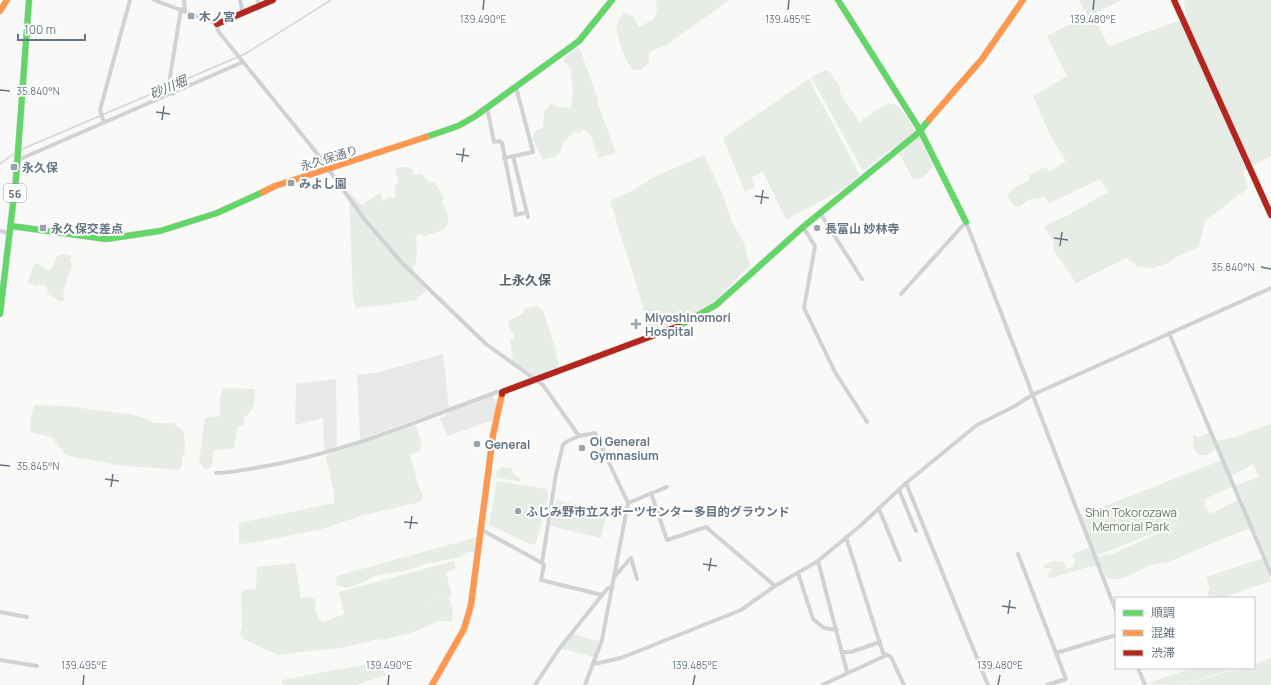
<svg xmlns="http://www.w3.org/2000/svg" width="1271" height="685" viewBox="0 0 1271 685" font-family="Manrope,'Noto Sans JP',sans-serif">
	<rect width="100%" height="100%" fill="#f9f9f8"/>
	<!-- built -->
	<g fill="#e8e9e9">
		<path d="M443,354L449,408L360,439L357,375L379,372Z"/>
		<path d="M336,379L337,447L324,452L323,418L295,425L296,384Z"/>
		<path d="M492,395L495,402L497,401L494,420L447,436L440,418L446,416L447,413Z"/>
	</g>
	<!-- green -->
	<g fill="#e8ece6">
		<path d="M656,0H729L667,45L649,52V63L640,70H633C623,58 619,41 616,26L624,12L633,17L639,27L654,19L657,10Z"/>
		<path d="M1079,0H1121L1092,15L1109,46L1186,18L1184,0H1271V156L1243,171L1248,188L1205,221L1199,247L1176,257L1169,263L1153,268L1138,267L1126,258L1076,283L1054,251L1053,241L1044,226L1068,215L1108,192L1100,179L1048,204L1046,197L1028,200L1019,207L1014,206L1007,196L1012,189L1030,180L1029,175L1045,167L1050,171L1066,161L1049,133L1033,96L1067,76L1047,36L1087,15Z"/>
		<path d="M579,47C586,64 591,82 598,99L597,102L616,153L598,158L591,136L584,129L580,133L574,131L563,143L560,153L557,154V157L548,158L543,160L532,138L536,130L543,128L544,111L548,109L549,105L553,104L558,107L571,108L573,89L570,67L563,61L565,57Z"/>
		<path d="M826,70L830,72L840,87V93L859,122L885,105C889,103 896,103 899,107C913,125 924,145 933,166C929,172 921,181 913,179L895,146L863,171L811,77Z"/>
		<path d="M809,79L860,175L843,189L786,220L763,172L751,177L755,187L745,192L723,138Z"/>
		<path d="M704,155L722,193L733,224L744,243L750,265L714,303L698,316L661,331H654L648,328L640,296L610,201L632,191L652,178Z"/>
		<path d="M405,167H409L413,170V175L421,174L429,182H434L444,197L442,203C448,210 452,223 443,230C437,233 430,233 424,237L421,233L415,237L417,248L416,261L413,269L415,278L426,290L416,300L385,305L356,308L353,297L349,192L362,205L381,192L383,201L388,197L395,198V185L399,182L395,172L397,168Z"/>
		<path d="M63,254L72,256L70,261L72,265L63,292L64,301H59L48,294L47,288L43,284L36,286L28,282L34,264L38,263L46,270H51L57,256Z"/>
		<path d="M537,306L543,310C549,329 555,345 559,365L558,368L536,377L513,361L510,339L514,338L513,333L508,327L509,320L523,314L524,309Z"/>
		<path d="M223,388L255,389C254,407 256,406 244,418V425L238,426L234,448L214,450L212,465L210,468L205,469L199,462L205,418L220,416V398Z"/>
		<path d="M34,405L65,406L128,414L142,417L154,423H173L184,432L185,452L181,458L183,462L179,470L117,465L79,458L66,455L51,437L30,432L31,418Z"/>
		<path d="M1271,424V568L1254,529L1245,530L1168,562L1148,566L1129,576L1117,579H1110L1106,577L1102,567L1092,566L1051,578L1047,576L1052,568H1044V564L1056,561L1064,562L1066,569L1073,567L1075,562L1072,554L1088,548L1095,557L1115,553L1180,523L1095,556L1080,516L1222,460L1233,487L1200,501L1206,499L1205,507L1210,514L1238,500L1241,504L1243,501L1236,485L1259,477L1253,464L1231,476L1221,451L1215,449L1208,455H1198L1193,446V433L1194,436L1199,437L1209,433L1213,440C1222,442 1228,436 1236,438C1240,434 1264,426 1271,424Z"/>
		<path d="M416,425L422,445L420,446L421,450L410,455L419,487L422,493L423,498L420,502L360,516L322,529L251,543L239,544V523L334,503V494L326,457L330,453Z"/>
		<path d="M502,467L511,468L514,474L520,477V482L495,477L497,471Z"/>
		<path d="M497,481L547,489L548,497L536,543L532,545L489,525Z"/>
		<path d="M556,500L607,512L601,538L550,526Z"/>
		<path d="M477,537L476,552H467L461,557L430,563L403,571L374,576L368,580L347,588L337,585L336,576Z"/>
		<path d="M1263,558L1271,581L1221,598H1210L1207,591L1210,589L1206,577Z"/>
		<path d="M454,561L456,569L446,572L452,596L419,604L449,597L453,611L452,621H439L414,632L383,640L378,639L346,647L278,655L243,639L240,633L242,628L241,595L243,590L256,589L257,567L295,563L301,598L310,597L316,600L315,609L319,618V620L324,622L344,614L339,592Z"/>
		<path d="M573,634L599,641L594,657L562,649Z"/>
		<path d="M1271,658V685H1184L1235,669L1254,668V664Z"/>
		<path d="M378,662L386,675L357,685H282V680Z"/>
		<path d="M1192,668H1235L1182,685L1146,684Z"/>
	</g>
	<g fill="none" stroke-linecap="round" stroke-linejoin="round">
		<!-- stream -->
		<g stroke="#cfd8da" stroke-width="1.5">
			<path d="M20,150L245,54L331,0"/>
			<path d="M0,164L15,153"/>
		</g>
		<defs>
			<g id="fast">
				<path d="M838,0L920,130L966,222"/>
				<path d="M426,137L458,126L474,117L579,41L612,0"/>
				<path d="M11,226L106,239L160,231L217,213L263,192"/>
				<path d="M0,314L16,179L29,0"/>
				<path d="M679,326L716,305L803,227L917,134L929,120"/>
			</g>
			<g id="slow">
				<path d="M0,11L7,0"/>
				<path d="M929,120L982,59L1023,0"/>
				<path d="M263,192L275,186L426,137"/>
				<path d="M432,685L464,629L471,605L493,435L502,394"/>
			</g>
			<g id="jam">
				<path d="M1174,0L1271,215"/>
				<path d="M217,24L273,0"/>
				<path d="M502,394V392L679,326"/>
			</g>
		</defs>
		<!-- fast casing -->
		<use href="#fast" stroke="#d5d7d7" stroke-width="7"/>
		<!-- slow casing -->
		<use href="#slow" stroke="#d5d7d7" stroke-width="7"/>
		<!-- jam casing -->
		<use href="#jam" stroke="#d5d7d7" stroke-width="7"/>
		<!-- street -->
		<g stroke="#d0d2d3" stroke-width="4">
			<path d="M154,0L217,24L218,31L316,152L365,220L402,263L486,344L543,385L579,436L595,433L628,503L602,640L585,685"/>
			<path d="M184,0L185,10"/>
			<path d="M240,0L243,14"/>
			<path d="M258,0L259,6"/>
			<path d="M173,94L169,83L181,9"/>
			<path d="M487,108L494,142L499,141L502,143L516,215L527,212"/>
			<path d="M104,123L100,110L130,0"/>
			<path d="M513,156L528,217"/>
			<path d="M504,158L533,152L516,87"/>
			<path d="M18,160L243,62"/>
			<path d="M820,213L862,279"/>
			<path d="M803,227L815,246L804,308L835,372L867,422"/>
			<path d="M0,231L10,233"/>
			<path d="M901,294L966,222L1116,611"/>
			<path d="M1169,333L1271,574"/>
			<path d="M216,473C229,473 242,470 255,468C339,455 418,421 497,392H502"/>
			<path d="M906,483L988,685"/>
			<path d="M899,490L916,531"/>
			<path d="M651,493L667,540L706,527L775,586"/>
			<path d="M628,503L667,487"/>
			<path d="M879,509L900,560"/>
			<path d="M482,530L542,563L544,565L541,580L602,595"/>
			<path d="M846,537L883,653L891,657L904,685"/>
			<path d="M1018,554L1066,679L1047,685"/>
			<path d="M818,561L847,672"/>
			<path d="M542,563L556,474L563,445L566,442L579,436"/>
			<path d="M798,573L813,619L824,628L837,630"/>
			<path d="M614,577L631,558L637,579"/>
			<path d="M0,612L27,617"/>
			<path d="M842,652H851L880,642"/>
			<path d="M1056,653L1116,635"/>
			<path d="M0,660L37,666"/>
			<path d="M594,664L621,658L741,610L775,586L818,561L860,526L906,483L977,425L1015,406L1032,395L1271,288"/>
			<path d="M1138,668L1145,685"/>
			<path d="M535,685L559,649L607,589L611,587"/>
			<path d="M822,685L887,655"/>
		</g>
		<!-- fast -->
		<use href="#fast" stroke="#63d668" stroke-width="6"/>
		<!-- slow -->
		<use href="#slow" stroke="#ff974d" stroke-width="6"/>
		<!-- jam -->
		<use href="#jam" stroke="#b3261e" stroke-width="6"/>
	</g>
	<!-- ticks -->
	<path fill="none" stroke="#647583" stroke-width="1.5" d="M483,10L484,0M788,10L789,0M1093,10L1094,0M0,90L10,91M156,112L170,114M162,120L164,106M456,154L469,156M462,162L464,148M755,196L769,198M761,204L763,190M1054,238L1068,240M1060,246L1062,232M1261,267L1271,269M0,465L10,466M105,479L119,481M111,487L113,474M404,522L418,523M410,529L412,516M703,564L717,566M709,571L711,558M1002,606L1016,608M1008,614L1010,600M83,685L84,675M388,685L389,675M693,685L695,675M998,685L1000,675"/>
	<!-- markers -->
	<g fill="#98a3ac" stroke="#fff" stroke-width="1.5">
		<rect x="187" y="12" width="8" height="8" rx="2"/>
		<rect x="10" y="163" width="8" height="8" rx="2"/>
		<rect x="287" y="179" width="8" height="8" rx="2"/>
		<rect x="39" y="224" width="8" height="8" rx="2"/>
		<circle cx="817" cy="228" r="4"/>
		<path d="M634 318h4v4h4v4h-4v4h-4v-4h-4v-4h4z"/>
		<circle cx="477" cy="444" r="4"/>
		<circle cx="582" cy="448" r="4"/>
		<circle cx="518" cy="511" r="4"/>
	</g>
	<g text-anchor="middle" dominant-baseline="central" stroke-width="4" stroke-linejoin="round" paint-order="stroke">
		<!-- shield labels -->
		<rect fill="#fff" stroke="#929ea8" stroke-width="1" x="4" y="184" width="22" height="18" rx="3"/>
		<g font-size="11" font-weight="bold" fill="#647583">
			<text x="15" y="193">56</text>
		</g>
		<!-- poi labels -->
		<g font-size="12" font-weight="bold" fill="#647583" stroke="#fff" text-anchor="start">
			<text x="199" y="16">木ノ宮</text>
			<text x="22" y="167">永久保</text>
			<text x="299" y="183">みよし園</text>
			<text x="51" y="228">永久保交差点</text>
			<text x="825" y="228">長富山 妙林寺</text>
			<text x="645" y="317">Miyoshinomori<tspan x="645" dy="14">Hospital</tspan></text>
			<text x="590" y="441">Oi General<tspan x="590" dy="14">Gymnasium</tspan></text>
			<text x="485" y="444">General</text>
			<text x="526" y="511">ふじみ野市⽴スポーツセンター多⽬的グラウンド</text>
		</g>
		<!-- street labels -->
		<g font-size="12" fill="#647583" stroke="#fff">
			<text transform="translate(329 158) rotate(-17)">永久保通り</text>
		</g>
		<!-- park labels -->
		<g font-size="12" fill="#677a63" stroke="#fff">
			<text x="1131" y="512">Shin Tokorozawa<tspan x="1131" dy="14">Memorial Park</tspan></text>
		</g>
		<!-- water labels -->
		<g font-size="13" font-style="italic" fill="#5e757d" stroke="#fff">
			<text transform="translate(168 87) rotate(-23)">砂川堀</text>
		</g>
		<!-- neighbourhood labels -->
		<g font-size="13" font-weight="bold" fill="#56636e" stroke="#fff">
			<text x="525" y="280">上永久保</text>
		</g>
	</g>
	<g font-size="10" text-anchor="middle" fill="#647583" stroke="#fff" stroke-width="4" stroke-linejoin="round" paint-order="stroke">
		<text x="483" y="23">139.490°E</text>
		<text x="788" y="23">139.485°E</text>
		<text x="1093" y="23">139.480°E</text>
		<text x="38" y="95">35.840°N</text>
		<text x="1233" y="271">35.840°N</text>
		<text x="38" y="470">35.845°N</text>
		<text x="84" y="669">139.495°E</text>
		<text x="389" y="669">139.490°E</text>
		<text x="695" y="669">139.485°E</text>
		<text x="1000" y="669">139.480°E</text>
	</g>
	<!-- legend -->
	<rect x="1115" y="597" width="140" height="72" fill="#ffffff" stroke="#c1c8cd"/>
	<rect x="1123" y="610" width="20" height="6" fill="#63d668" stroke="#c1c8cd"/>
	<text x="1151" y="617" font-size="12" fill="#647583">順調</text>
	<rect x="1123" y="630" width="20" height="6" fill="#ff974d" stroke="#c1c8cd"/>
	<text x="1151" y="637" font-size="12" fill="#647583">混雑</text>
	<rect x="1123" y="650" width="20" height="6" fill="#b3261e" stroke="#c1c8cd"/>
	<text x="1151" y="657" font-size="12" fill="#647583">渋滞</text>
	<!-- scale -->
	<path d="M18 34v6h67v-6" fill="none" stroke="#647583" stroke-width="2"/>
	<text x="24" y="34" font-size="12" fill="#647583" stroke="#ffffff" stroke-width="3" paint-order="stroke">100 m</text>
</svg>
